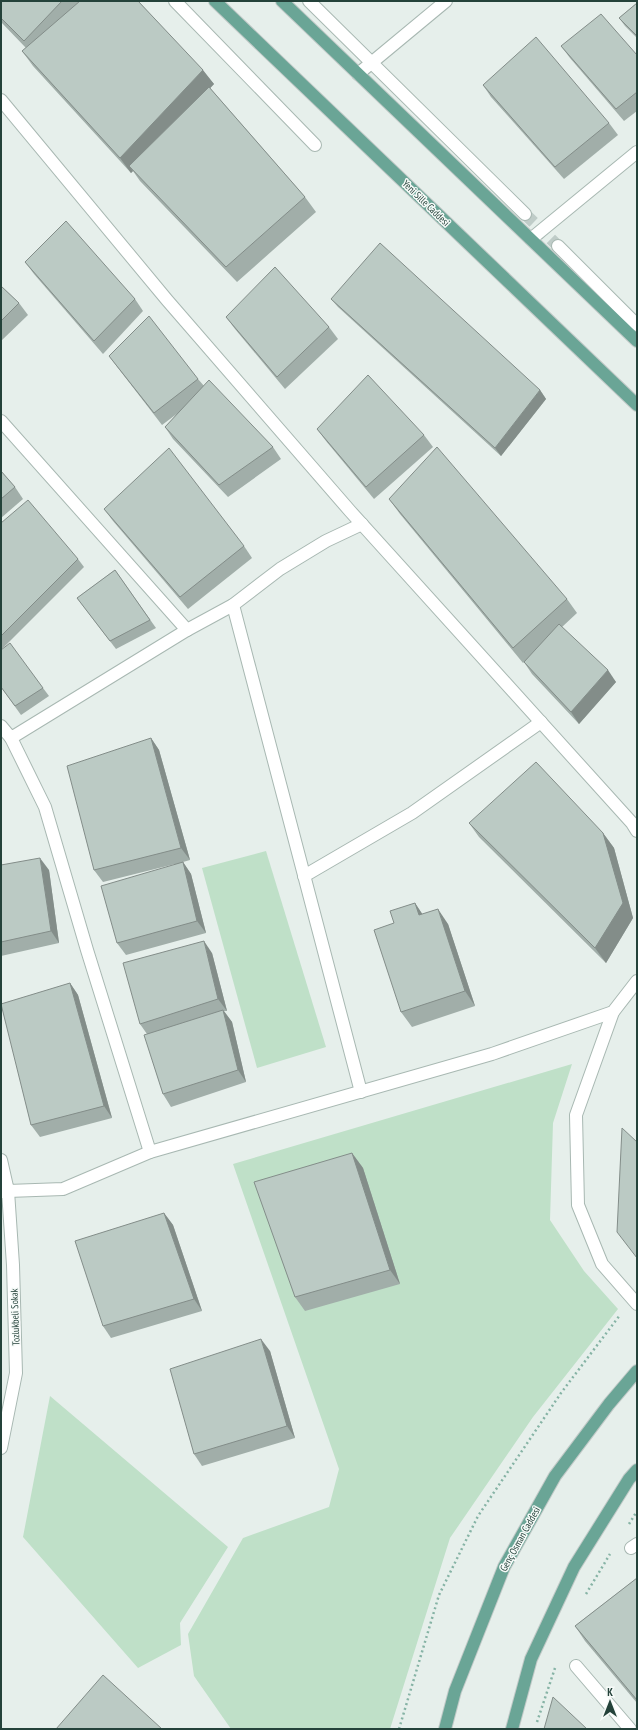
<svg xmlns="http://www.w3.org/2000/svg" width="638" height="1730" viewBox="0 0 638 1730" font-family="'PT Sans Narrow',sans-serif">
	<rect width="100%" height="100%" fill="#e6efeb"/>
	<!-- green -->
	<g fill="#bfe0c8">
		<path d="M266,851L326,1047L257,1068L202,868Z"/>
		<path d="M572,1064L553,1123L550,1220L584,1271L618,1309L533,1417L450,1538L390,1729H231L194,1676L188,1634L243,1538L329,1507L339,1469L233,1164Z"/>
		<path d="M50,1396L228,1547L180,1623L181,1645L138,1668L23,1537Z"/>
	</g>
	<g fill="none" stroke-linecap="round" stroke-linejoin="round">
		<!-- minor-tunnel -->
		<path stroke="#bfccc8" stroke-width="12" stroke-dasharray="12 6" stroke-linecap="butt" d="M525,214L558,246"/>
		<defs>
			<g id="minor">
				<path d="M175,1L315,145"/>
				<path d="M309,1L525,214"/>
				<path d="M358,74L446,1"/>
				<path d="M1,100L167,300L350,511L632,823L637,831"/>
				<path d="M531,239L637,152"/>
				<path d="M558,246L637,325"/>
				<path d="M1,421L187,630L11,738L1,726"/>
				<path d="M233,605L361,1092"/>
				<path d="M187,630L233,605L280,569L326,541L362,524"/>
				<path d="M11,738L45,807L87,950L150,1152"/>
				<path d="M304,876L412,813L541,722"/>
				<path d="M613,1012L576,1115L578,1205L602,1264L637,1304"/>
				<path d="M1,1160L8,1191L63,1189L150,1152L492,1054L613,1012L637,981"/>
				<path d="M1,1192L8,1191L13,1265L16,1373L1,1448"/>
				<path d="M631,1548L637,1544"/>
				<path d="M576,1666L630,1729"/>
			</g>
			<g id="major">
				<path d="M215,1L637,405"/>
				<path d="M282,1L637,341"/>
				<path d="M445,1729L455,1691L504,1567L555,1476L609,1404L637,1371"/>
				<path d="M512,1729L531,1659L574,1567L629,1479L637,1470"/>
			</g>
		</defs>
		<!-- minor casing -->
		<use href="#minor" stroke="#a8b8b2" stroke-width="14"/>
		<!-- major casing -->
		<use href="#major" stroke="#c2cac8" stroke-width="14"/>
		<!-- path -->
		<g stroke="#86b3a5" stroke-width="2.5" stroke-dasharray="2 3" stroke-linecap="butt">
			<path d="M629,1524L637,1511"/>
			<path d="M586,1594L610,1554"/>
			<path d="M537,1722L555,1668"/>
			<path d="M399,1729L439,1595L478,1516L561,1393L620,1315"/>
		</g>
		<!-- minor -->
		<use href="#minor" stroke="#fff" stroke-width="12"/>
		<!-- major -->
		<use href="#major" stroke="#6aa596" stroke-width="12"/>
	</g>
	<!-- wall -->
	<g fill="#a1aea9">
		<path d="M1,1H138L214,84L210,88L305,197L316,212L237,282L140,181L133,171L131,173L33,66L22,51L26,48L1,22Z"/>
		<path d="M637,3V38L625,26L619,18Z"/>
		<path d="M561,46L637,55V111L624,121L570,58Z"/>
		<path d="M483,85L609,123L618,135L564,179L491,97Z"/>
		<path d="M25,262L135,299L143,311L103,354L34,274Z"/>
		<path d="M1,286L19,303L28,315L1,341Z"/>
		<path d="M331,299L540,390L546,399L501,456L338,307Z"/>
		<path d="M226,317L329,327L338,339L285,389L235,329Z"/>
		<path d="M109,356L198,379L204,386L273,447L281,459L228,497L173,439L165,427L178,413L162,425L118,368Z"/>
		<path d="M317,429L424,435L433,447L374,499L326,441Z"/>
		<path d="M1,471L15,487L23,499L1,518Z"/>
		<path d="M389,499L567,599L577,613L562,627L616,682L579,724L532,674L524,662L523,663L400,514Z"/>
		<path d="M104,509L244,546L252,558L188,609L113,521Z"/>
		<path d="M1,523L78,559L84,567L1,650Z"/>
		<path d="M115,570L156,628L116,649L77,598Z"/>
		<path d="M1,687L43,688L49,696L21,715Z"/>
		<path d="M151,738L159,750L190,860L183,862L191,874L206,933L126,955L117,943L175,864L103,882L94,870Z"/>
		<path d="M469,823L603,833L614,848L633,918L606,963L479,837Z"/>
		<path d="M1,865L49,870L59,943L1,956Z"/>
		<path d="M415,903L422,914L448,924L475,1006L412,1027L401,1012L394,923Z"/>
		<path d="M212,953L227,1011H224L232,1022L246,1082L171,1107L163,1094L147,1034L140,1024Z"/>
		<path d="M70,983L78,995L112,1118L40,1137L31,1125Z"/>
		<path d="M352,1153L363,1168L400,1284L305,1311L295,1297Z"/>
		<path d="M164,1213L173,1225L202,1311L111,1338L103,1326Z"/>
		<path d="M270,1351L295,1438L202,1466L194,1454Z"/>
		<path d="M637,1578V1703L585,1641L575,1626Z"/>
	</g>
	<!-- shaded-wall -->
	<g fill="#838d89">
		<path d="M203,70L214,84L133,170L129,166L133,171L131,173L120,158Z"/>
		<path d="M540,390L546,399L501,456L495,448Z"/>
		<path d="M608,670L616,682L579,724L571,712Z"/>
		<path d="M151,738L159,750L190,860L181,848Z"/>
		<path d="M603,833L614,848L633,918L606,963L595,948Z"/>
		<path d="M40,858L49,870L59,943L51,931Z"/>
		<path d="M183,862L191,874L206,933L197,921Z"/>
		<path d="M415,903L425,918L419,915Z"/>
		<path d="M438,909L448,924L475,1006L465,991Z"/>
		<path d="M204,941L212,953L227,1011L218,999Z"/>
		<path d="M70,983L78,995L112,1118L104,1106Z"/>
		<path d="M223,1010L232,1022L246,1082L238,1070Z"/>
		<path d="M352,1153L363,1168L400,1284L390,1270Z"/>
		<path d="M164,1213L173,1225L202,1311L194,1299Z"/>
		<path d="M261,1339L270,1351L295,1438L287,1426Z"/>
	</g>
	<!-- building -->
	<g fill="#bbcac4" stroke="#838d89">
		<path d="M1,1H62L24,41L1,18Z"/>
		<path d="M80,1H138L203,70L120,158L22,51Z"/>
		<path d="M637,3V36L619,18Z"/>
		<path d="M601,14L637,55V92L616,109L561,46Z"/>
		<path d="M536,37L609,123L555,167L483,85Z"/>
		<path d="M209,87L305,197L226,267L129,166Z"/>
		<path d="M66,221L135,299L94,341L25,262Z"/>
		<path d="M380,243L540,390L495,448L331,299Z"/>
		<path d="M275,267L329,327L277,377L226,317Z"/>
		<path d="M1,286L19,303L1,321Z"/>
		<path d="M149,316L198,379L154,413L109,356Z"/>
		<path d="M368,375L424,435L366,487L317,429Z"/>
		<path d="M209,380L273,447L219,485L165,427Z"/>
		<path d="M437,447L567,599L513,648L389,499Z"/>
		<path d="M169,448L244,546L180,597L104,509Z"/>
		<path d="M1,471L15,487L1,499Z"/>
		<path d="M28,500L78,559L1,636V523Z"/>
		<path d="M115,570L150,620L110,641L77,598Z"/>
		<path d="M559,624L608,670L571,712L524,662Z"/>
		<path d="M10,643L43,688L15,706L1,687V650Z"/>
		<path d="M151,738L181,848L94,870L67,766Z"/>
		<path d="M536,762L603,833L623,903L595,948L469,823Z"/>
		<path d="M40,858L51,931L1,942V865Z"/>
		<path d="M183,862L197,921L117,943L101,886Z"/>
		<path d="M415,903L419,915L438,909L465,991L401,1012L374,930L394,923L390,911Z"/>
		<path d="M204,941L218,999L140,1024L123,963Z"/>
		<path d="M70,983L104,1106L31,1125L1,1004Z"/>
		<path d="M223,1010L238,1070L163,1094L144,1035Z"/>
		<path d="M622,1128L637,1142V1258L617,1232Z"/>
		<path d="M352,1153L390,1270L295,1297L254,1182Z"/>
		<path d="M164,1213L194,1299L103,1326L75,1241Z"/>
		<path d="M261,1339L287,1426L194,1454L170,1369Z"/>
		<path d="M637,1578V1700L575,1626Z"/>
		<path d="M103,1675L162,1729H56Z"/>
		<path d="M553,1697L587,1729H544Z"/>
	</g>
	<g text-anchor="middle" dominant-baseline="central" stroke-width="3" stroke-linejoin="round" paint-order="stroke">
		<!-- street labels -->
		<g font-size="10" fill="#24423a" stroke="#f7fbf9">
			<text transform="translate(426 203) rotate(44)">Yeni Sille Caddesi</text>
			<text transform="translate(15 1317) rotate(-92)">Tozlukbeli Sokak</text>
			<text transform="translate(520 1539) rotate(-61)">Genç Osman Caddesi</text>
		</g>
	</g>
	<!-- border -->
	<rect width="638" height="1730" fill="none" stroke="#24423a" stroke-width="4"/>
	<!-- north arrow -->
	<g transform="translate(610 1702)" stroke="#f7fbf9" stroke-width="3" paint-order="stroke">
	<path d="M0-3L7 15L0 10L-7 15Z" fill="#24423a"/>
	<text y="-6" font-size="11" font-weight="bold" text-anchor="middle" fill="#24423a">K</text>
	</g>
</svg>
